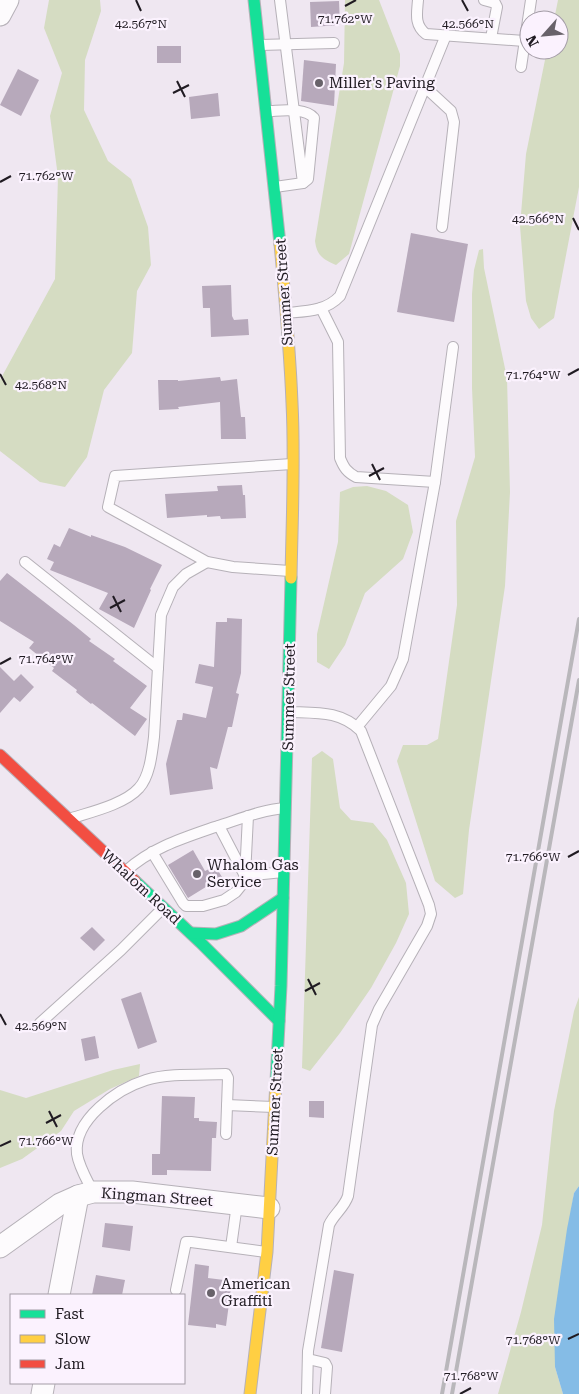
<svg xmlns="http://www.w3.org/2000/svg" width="579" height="1394" viewBox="0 0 579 1394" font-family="'Roboto Serif',serif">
	<rect width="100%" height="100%" fill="#efe7f1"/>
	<!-- green -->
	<g fill="#d5dcc2">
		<path d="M49,0H100L101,11L85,60L84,110L108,161L131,179L148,227L151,265L137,291L132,353L104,390L87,457L65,487L40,482L0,451V380L55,279L58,177L50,116L62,73L44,28Z"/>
		<path d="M345,0H379L400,54V66L349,254L336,265C323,259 317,256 315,241L344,63Z"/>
		<path d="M558,0H579V187L554,318L539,329L531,318L526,301L520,226L526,154L547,50H559V20H554Z"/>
		<path d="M483,249L484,268L507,378L510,492L505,586L469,830L463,894L455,898L435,881L397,761L403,745H427L438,739L457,605L456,521L475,457L472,388V294L474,270L479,250Z"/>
		<path d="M367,486L386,491L408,505L413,532L403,559L365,593L345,645L329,669L317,662V634L338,542L340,492L353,487Z"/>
		<path d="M322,751L333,759L340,808L351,820L373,823L387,840L406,883L409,914L396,943L371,988L340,1033L310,1071L302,1068L312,758Z"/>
		<path d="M579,997V1186L574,1193L562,1268L555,1367L563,1394H498L521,1312L542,1225L554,1111L574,1011Z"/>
		<path d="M140,1064L139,1076L110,1089L74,1111L61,1131L22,1159L0,1168V1090L26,1098L113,1070Z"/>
	</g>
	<!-- water -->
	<path fill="#85bce6" d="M579,1186V1394H563L555,1367L554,1319L567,1229L574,1193Z"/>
	<!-- building -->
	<g fill="#b7a9bb">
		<path d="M339,1L340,25L311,27L310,2Z"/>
		<rect x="157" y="46" width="24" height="17"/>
		<path d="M304,60L336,64L334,106L301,101Z"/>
		<path d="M18,69L39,80L21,116L0,105Z"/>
		<path d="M218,93L220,116L191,119L189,97Z"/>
		<path d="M411,233L468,244L454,322L397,312Z"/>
		<path d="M231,285L232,316L234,320L248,319L249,335L211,337L210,308H203L202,286Z"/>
		<path d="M220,377L221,381L237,379L241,417H245L246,439H221L220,402L178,407L179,409L159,410L158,380H178V381Z"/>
		<path d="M242,485L243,495H245L246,518L221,519L220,516L207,517V515L167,518L165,494L218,491L217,486Z"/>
		<path d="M69,528L91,537V535L125,547L162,565L150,589L151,590L134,628L99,609L108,593L50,570L54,562L47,559L54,544L60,547Z"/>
		<path d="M7,573L74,625L91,639L89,641L115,659L113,661L147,686L130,708L147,719L135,736L92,703L91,704L76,692L77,690L52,671L54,668L29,648L34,642L0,621V581Z"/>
		<path d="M227,618L242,619L241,673L236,693L239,694L232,727H228L217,769L210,767L213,789L170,795L166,764L177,720H182L183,713L206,718L213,687L195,683L199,664L214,667L216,622H227Z"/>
		<path d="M0,667L14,681L21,674L34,687L20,702L14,697L0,713Z"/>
		<path d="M193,850L205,871L215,866L222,877L188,898L168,865Z"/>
		<path d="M92,927L105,940L94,951L80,938Z"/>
		<path d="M141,992L157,1042L138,1049L121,999Z"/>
		<path d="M95,1036L99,1058L85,1061L81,1039Z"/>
		<path d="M162,1096L195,1097L194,1118H199V1121L217,1122L216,1138H212L211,1171L167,1170V1175H152V1154H160Z"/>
		<path d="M309,1101H324V1118L309,1117Z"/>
		<path d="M105,1223L133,1226L130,1251L102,1247Z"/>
		<path d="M195,1264L209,1266L208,1278L232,1281L226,1326L216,1324V1328L188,1325Z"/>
		<path d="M334,1270L354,1274L342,1352L321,1348Z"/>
		<path d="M96,1275L125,1280L122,1295H92Z"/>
	</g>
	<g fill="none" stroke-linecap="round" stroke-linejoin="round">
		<defs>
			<g id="lane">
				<path d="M418,0C417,13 414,25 426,34L524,41"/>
				<path d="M484,0L495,3L497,7L491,38"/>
				<path d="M260,45L334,43"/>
				<path d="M521,67L531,0"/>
				<path d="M425,87L451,111L454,122L442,227"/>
				<path d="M267,111C280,111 305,107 314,118L308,179L303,183"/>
				<path d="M275,187L303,183L280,0"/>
				<path d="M321,308L338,342L340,458C344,468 347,472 356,477L435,482"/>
				<path d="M287,313C307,311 326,311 340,296L446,35"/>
				<path d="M25,562L158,668"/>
				<path d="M290,571L233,567L207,562L108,507L115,476L292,464"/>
				<path d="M290,712C318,713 341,711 361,731L429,905L431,914L427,926L379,1009L372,1025L348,1196C344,1208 334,1214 329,1225L308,1351L307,1394"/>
				<path d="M357,727L391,686L403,659L435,482L453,347"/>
				<path d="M72,818C91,812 125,804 139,788C150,776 152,753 154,737L161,615L173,587L186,574L207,562"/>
				<path d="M219,826L245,876L283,872"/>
				<path d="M152,852L183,903L186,906H203L224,900L236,892L240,887L245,876L248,816"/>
				<path d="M126,871C151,848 183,838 215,827C238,820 260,810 285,808"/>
				<path d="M40,1023L121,950L163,908"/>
				<path d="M227,1105L274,1107"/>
				<path d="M93,1192C87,1180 79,1167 77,1154C73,1120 117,1089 146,1080C168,1073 202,1075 226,1074L228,1078L226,1134"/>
				<path d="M231,1247L237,1204"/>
				<path d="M176,1290L186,1242H191L266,1252"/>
				<path d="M308,1359L325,1363L327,1367L325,1394"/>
			</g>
			<g id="street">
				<path d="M0,15L8,0"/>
				<path d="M0,1247L60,1204L78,1196L93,1192H132L269,1208"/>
				<path d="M59,1295L78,1196"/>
				<path d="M42,1394L44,1383"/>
			</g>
			<g id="fast">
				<path d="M254,0L280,244"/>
				<path d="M135,881L201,943L279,1021"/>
				<path d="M191,933L216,934L241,926L283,898"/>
				<path d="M276,1081L281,986L291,578"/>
			</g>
			<g id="slow">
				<path d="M280,244C285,297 290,350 292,403C295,461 292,520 291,578"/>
				<path d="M250,1394L267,1252L276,1081"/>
			</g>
			<path id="jam" d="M0,755L135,881"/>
		</defs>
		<!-- lane casing -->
		<use href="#lane" stroke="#b6b1b8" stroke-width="12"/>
		<!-- street casing -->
		<use href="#street" stroke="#b6b1b8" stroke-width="23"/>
		<!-- fast casing -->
		<use href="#fast" stroke="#b6b1b8" stroke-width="13"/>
		<!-- slow casing -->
		<use href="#slow" stroke="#b6b1b8" stroke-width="13"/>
		<!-- jam casing -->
		<use href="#jam" stroke="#b6b1b8" stroke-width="13"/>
		<!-- lane -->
		<use href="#lane" stroke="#fdfbfd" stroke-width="10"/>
		<!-- street -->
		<use href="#street" stroke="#fdfbfd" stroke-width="21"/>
		<!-- fast -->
		<use href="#fast" stroke="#16e098" stroke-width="11"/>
		<!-- slow -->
		<use href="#slow" stroke="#ffcf43" stroke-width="11"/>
		<!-- jam -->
		<use href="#jam" stroke="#f24e42" stroke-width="11"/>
		<!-- rail -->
		<g stroke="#b9b7bb" stroke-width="4">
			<path d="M442,1394L579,619"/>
			<path d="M452,1394L579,680"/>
		</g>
	</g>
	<!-- ticks -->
	<path fill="none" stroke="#201b22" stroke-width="2" d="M136,0L141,11M462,0L468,11M345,6L356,0M177,81L185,97M173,93L189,85M0,182L11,176M573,218L579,230M0,374L6,385M568,375L579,369M372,464L380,480M369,476L384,468M113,596L121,612M110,608L125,600M0,664L11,658M568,857L579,851M308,979L316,995M305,991L320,983M0,1014L6,1025M49,1111L57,1127M46,1123L61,1115M0,1146L11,1141M568,1339L579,1334M460,1394L471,1388"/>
	<!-- markers -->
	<g fill="#68626a" stroke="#fbf2fe" stroke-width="2">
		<circle cx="319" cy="83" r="5"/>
		<circle cx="197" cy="874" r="5"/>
		<circle cx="211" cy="1293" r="5"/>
	</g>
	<g text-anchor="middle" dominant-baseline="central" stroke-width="4.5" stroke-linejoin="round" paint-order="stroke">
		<!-- poi labels -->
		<g font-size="15" fill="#201b22" stroke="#fbf2fe" text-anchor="start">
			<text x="329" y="83">Miller's Paving</text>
			<text x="207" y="865">Whalom Gas<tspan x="207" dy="17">Service</tspan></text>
			<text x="221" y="1284">American<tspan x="221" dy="17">Graffiti</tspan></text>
		</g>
		<!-- street labels -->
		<g font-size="15" fill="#201b22" stroke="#fbf2fe">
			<text transform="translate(284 292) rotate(-94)">Summer Street</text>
			<text transform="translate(289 697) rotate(-89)">Summer Street</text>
			<text transform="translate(141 887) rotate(43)">Whalom Road</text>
			<text transform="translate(275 1102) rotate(-87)">Summer Street</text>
			<text transform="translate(157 1197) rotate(4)">Kingman Street</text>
		</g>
	</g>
	<g font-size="12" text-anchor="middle" fill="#201b22" stroke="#fbf2fe" stroke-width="4.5" stroke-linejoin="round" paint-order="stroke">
		<text x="345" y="23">71.762°W</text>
		<text x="141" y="28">42.567°N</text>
		<text x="468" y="28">42.566°N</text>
		<text x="46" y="180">71.762°W</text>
		<text x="538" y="223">42.566°N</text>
		<text x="533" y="379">71.764°W</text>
		<text x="41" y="389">42.568°N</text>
		<text x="46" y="663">71.764°W</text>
		<text x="533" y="861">71.766°W</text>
		<text x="41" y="1030">42.569°N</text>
		<text x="46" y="1145">71.766°W</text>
		<text x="533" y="1344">71.768°W</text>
		<text x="471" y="1380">71.768°W</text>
	</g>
	<!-- legend -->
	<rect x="10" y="1294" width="175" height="90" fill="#fbf2fe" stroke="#a39ca6"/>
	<rect x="20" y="1310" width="25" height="8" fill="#16e098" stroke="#a39ca6"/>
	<text x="55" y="1319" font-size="15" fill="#201b22">Fast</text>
	<rect x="20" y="1335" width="25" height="8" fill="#ffcf43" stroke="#a39ca6"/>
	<text x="55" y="1344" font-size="15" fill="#201b22">Slow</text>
	<rect x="20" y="1360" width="25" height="8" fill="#f24e42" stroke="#a39ca6"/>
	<text x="55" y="1369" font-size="15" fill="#201b22">Jam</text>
	<!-- north arrow -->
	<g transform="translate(544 35) rotate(243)"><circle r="24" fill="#fbf2fe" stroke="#a39ca6"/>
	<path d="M0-4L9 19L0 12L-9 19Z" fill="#68626a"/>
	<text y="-8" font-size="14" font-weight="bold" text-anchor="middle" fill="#201b22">N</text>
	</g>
</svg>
